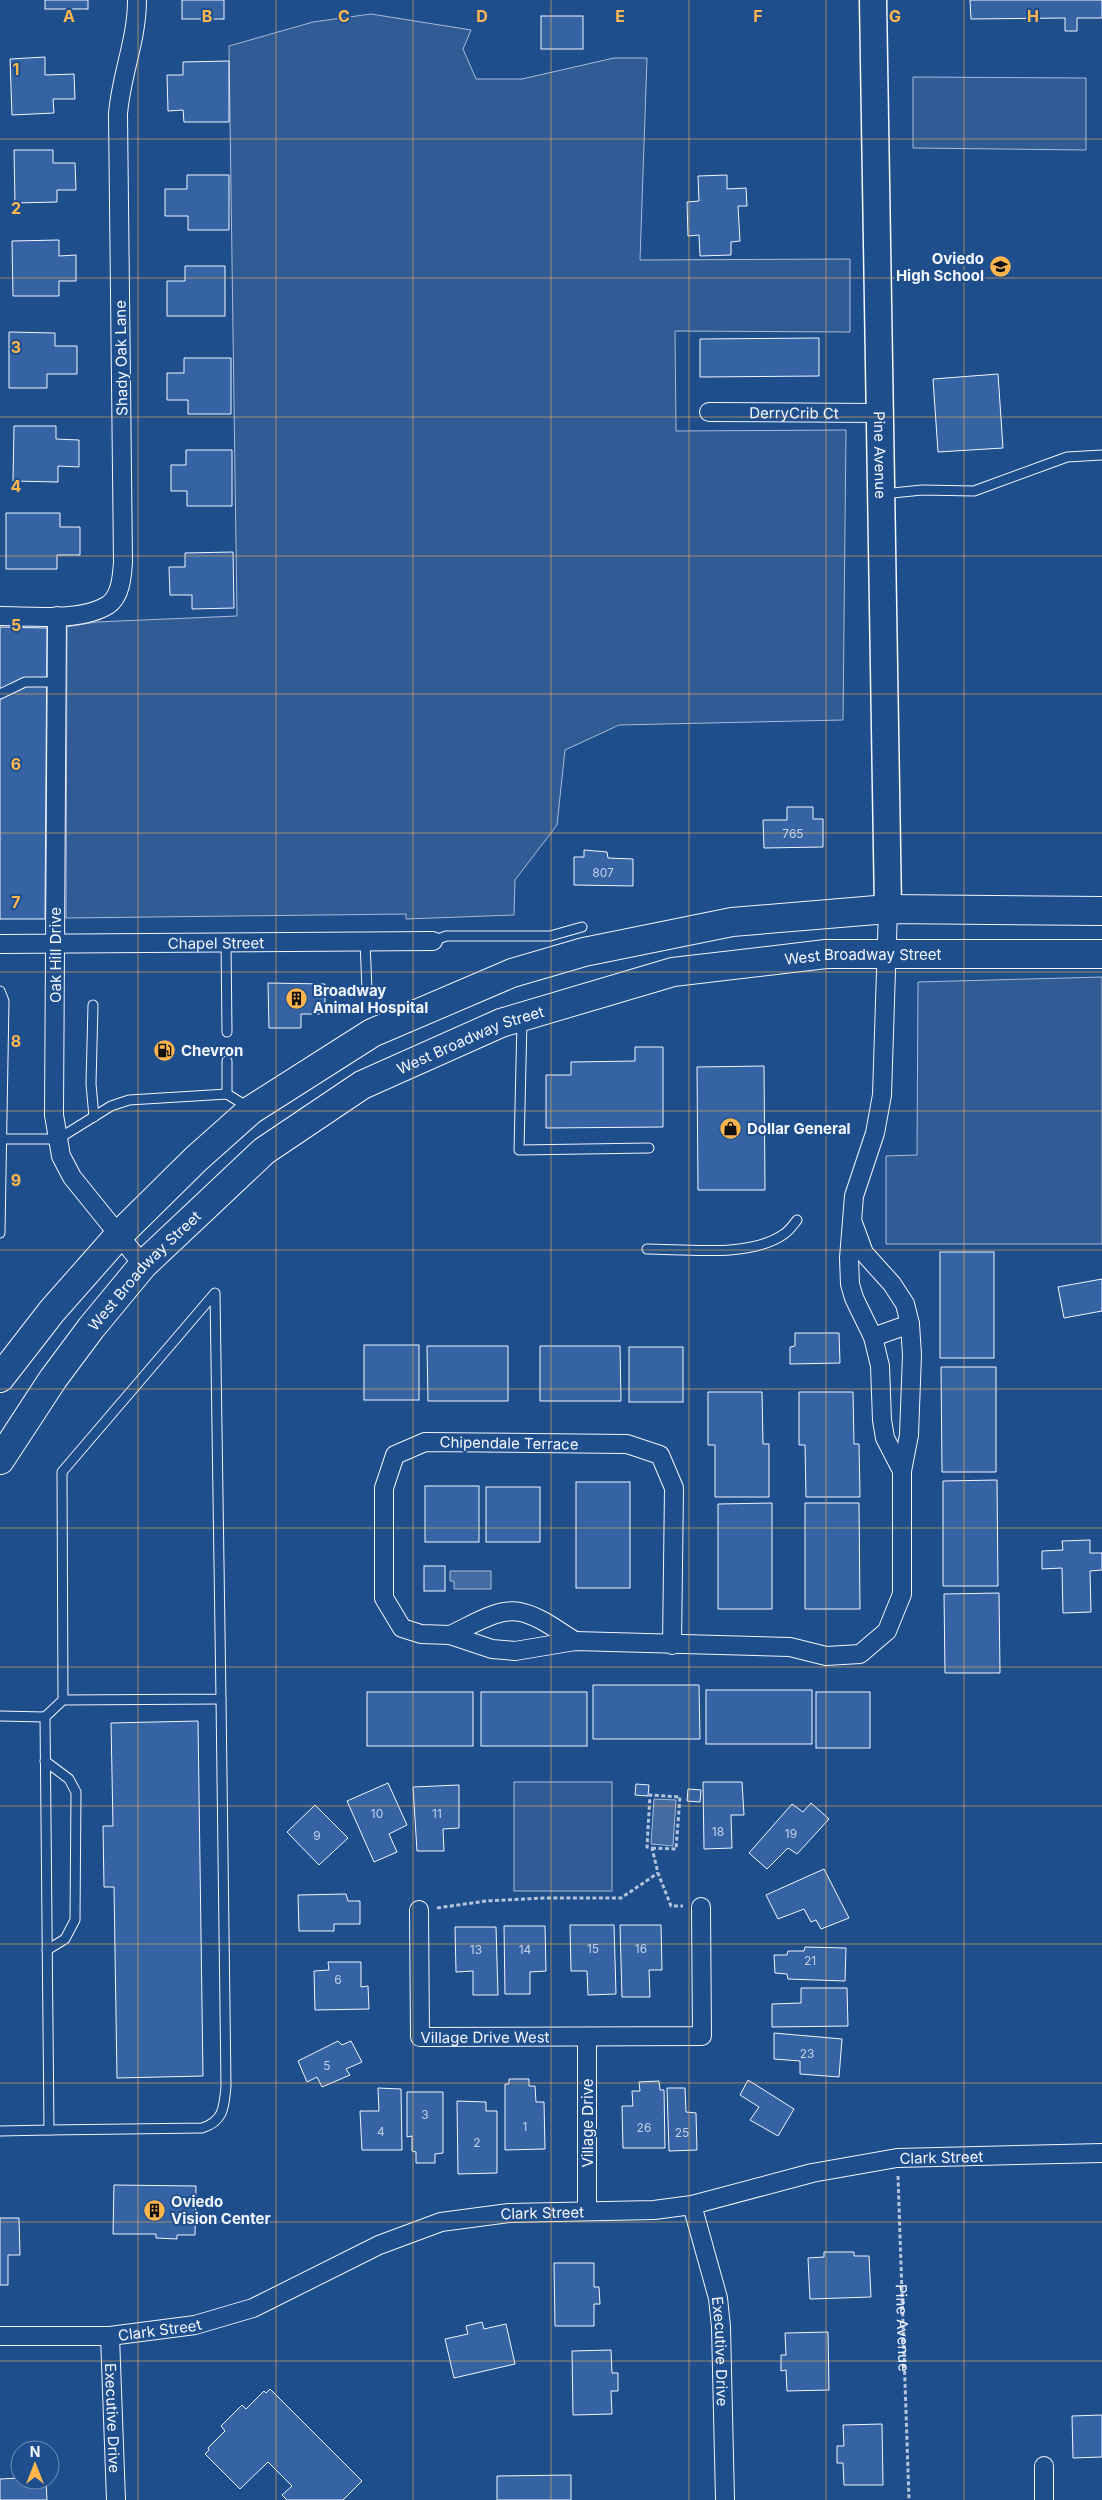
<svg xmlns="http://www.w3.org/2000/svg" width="1102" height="2500" viewBox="0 0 1102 2500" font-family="Inter,sans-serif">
	<rect width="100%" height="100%" fill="#1f4e8c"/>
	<!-- built -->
	<g fill="#305b95" stroke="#a8bbd7">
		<path d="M371,14L471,30L463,49L476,79H522L614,58H647L640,260L850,259V332L675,331L676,431L846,430L843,720L619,725L565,750L557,825L515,880L514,915L406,919V914L66,918L67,627L96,622L237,616L229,46L313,22Z"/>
		<path d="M913,77L1086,78V150L913,148Z"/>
		<path d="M1102,977V1244H886V1156L917,1155L918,982Z"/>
		<rect x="514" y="1782" width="98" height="109"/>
	</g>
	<!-- water -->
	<g fill="#446ba0" stroke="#a8bbd7">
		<path d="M450,1571H491V1589H454V1581H450Z"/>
		<path d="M654,1799L676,1800L673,1846L651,1844Z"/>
	</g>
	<!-- building -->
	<g fill="#3563a3" stroke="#f2f6ff">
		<rect x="45" y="0" width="43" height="9"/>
		<rect x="182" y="0" width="42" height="19"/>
		<path d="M970,0H1102V18H1077V31H1065V18L971,19Z"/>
		<rect x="541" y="16" width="42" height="33"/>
		<path d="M45,57V75L74,74L75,99H53L54,113L12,115L10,59Z"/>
		<path d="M229,61V122H184L183,110L168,111L167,75H183V62Z"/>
		<path d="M14,150H53V163H75L76,190H57V202L15,203Z"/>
		<path d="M187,175H229V230H188V216H165V189H187Z"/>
		<path d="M727,175V189L746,188L747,206H738L740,241L731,242V255L700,256L699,235L688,236L687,202L699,201L698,176Z"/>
		<path d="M59,240V256L76,255V281H59V296H13L12,241Z"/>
		<path d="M185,266H225V316H167V281H185Z"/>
		<path d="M9,332L55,333V346H77V374H47V388H9Z"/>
		<path d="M819,338V376L700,377V339Z"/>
		<path d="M184,358H231V414H188V400H167V373H184Z"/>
		<path d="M998,374L1003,448L938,452L933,379Z"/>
		<path d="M14,426H56V439L79,440V467L58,466V482L13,481Z"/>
		<path d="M186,450H232V506H187V491H171V465H186Z"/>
		<path d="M6,513H60V527H80V555H57V569H6Z"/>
		<path d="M233,552L234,608L192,609V595H170L169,567H185V553Z"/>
		<path d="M0,627L47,628L45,919H0Z"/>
		<path d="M787,807H813V819H823V847L764,848L763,820H787Z"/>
		<path d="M584,850L607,852L608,858L633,859V886L574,885V857H584Z"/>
		<path d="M268,983L325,984V1014H301V1028H269Z"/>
		<path d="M635,1047H663V1127L546,1128V1075H571V1062L635,1061Z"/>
		<path d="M764,1066L765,1190H698L697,1067Z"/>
		<rect x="940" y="1252" width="54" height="106"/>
		<path d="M1102,1279V1311L1064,1318L1058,1287Z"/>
		<path d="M795,1333H839L840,1363L790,1364V1347L795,1346Z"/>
		<rect x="364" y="1345" width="55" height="55"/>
		<path d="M427,1346H508V1401H428Z"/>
		<path d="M540,1346H620L621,1401H540Z"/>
		<rect x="629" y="1347" width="54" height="55"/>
		<path d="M941,1367H996V1472H942Z"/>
		<path d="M708,1392H762L763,1444H769V1497H715V1445H708Z"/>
		<path d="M799,1392H853L854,1444H859L860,1497H806L805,1445H799Z"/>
		<path d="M997,1480L998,1586H943V1481Z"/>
		<rect x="576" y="1482" width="54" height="106"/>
		<rect x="425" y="1486" width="54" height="56"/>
		<rect x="486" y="1487" width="54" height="55"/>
		<path d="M772,1503V1609H718V1504Z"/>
		<path d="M805,1503H859L860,1609H805Z"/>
		<path d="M1090,1540V1553H1102V1570L1090,1571L1091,1612L1063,1613L1062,1568L1042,1569V1551L1063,1550L1062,1541Z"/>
		<rect x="424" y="1566" width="21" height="25"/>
		<path d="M999,1593L1000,1673H945L944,1594Z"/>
		<path d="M593,1685H699L700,1739H593Z"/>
		<rect x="706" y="1690" width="106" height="54"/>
		<rect x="367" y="1692" width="106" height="54"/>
		<rect x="481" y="1692" width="106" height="54"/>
		<rect x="816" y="1692" width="54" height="56"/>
		<path d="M198,1721L203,2076L117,2078L114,1887H104L103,1826H113L111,1723Z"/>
		<path d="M703,1782H742L744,1815H731L732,1848L704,1849Z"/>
		<path d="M388,1783L407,1825L389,1834L397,1852L374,1862L347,1801Z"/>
		<path d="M636,1784L649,1785L648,1796L635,1795Z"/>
		<path d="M459,1785V1828L443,1829L444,1851H417L413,1787Z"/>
		<path d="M688,1789L701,1790L700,1802L687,1801Z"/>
		<path d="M811,1803L829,1819L797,1854L788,1848L767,1869L749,1853L792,1804L803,1812Z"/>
		<path d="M315,1805L348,1838L319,1865L287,1832Z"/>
		<path d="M824,1869L849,1918L821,1929L816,1920L811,1922L804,1909L778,1919L766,1895Z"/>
		<path d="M346,1894L348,1901H360V1924H334V1931H299L298,1895Z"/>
		<path d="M570,1925H614L616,1994L588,1995L587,1971H571Z"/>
		<path d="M620,1925H661L662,1970H649L650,1997H622Z"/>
		<path d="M504,1926H545L546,1971L530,1972V1994H505Z"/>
		<path d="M455,1927H496L498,1995H473V1971L456,1972Z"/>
		<path d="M805,1947L846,1948L845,1981L788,1979L787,1974L775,1973L774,1955H787L788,1951H804Z"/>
		<path d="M328,1962H361V1987L368,1986L369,2009L315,2010L314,1971L329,1970Z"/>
		<path d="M801,1988H847L848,2026L772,2027V2004L801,2003Z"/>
		<path d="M774,2033L842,2039L839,2077L800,2074V2061L774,2059Z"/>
		<path d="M338,2041L342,2045L351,2041L362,2062L346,2069L350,2075L322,2087L317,2077L307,2082L298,2061Z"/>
		<path d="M509,2079H529V2086H535L536,2102H544L545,2149L505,2150V2084H509Z"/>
		<path d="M748,2080L794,2109L778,2136L750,2120L759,2107L740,2095Z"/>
		<path d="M659,2081L660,2090H664L665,2148H623L622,2106H633L632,2091H640L639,2082Z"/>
		<path d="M378,2088L401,2089L402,2150H362L360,2111H379Z"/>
		<path d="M667,2088H685L686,2112L696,2113L697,2150L669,2151Z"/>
		<path d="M407,2092H443V2153L435,2154V2163H416V2152L412,2151V2136L407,2137Z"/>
		<path d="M457,2101L486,2102V2111H497V2173L458,2174Z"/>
		<path d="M114,2185L196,2186L195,2235H177V2239L156,2238V2234H113Z"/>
		<path d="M0,2218H19L20,2255H8V2285H0Z"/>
		<path d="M824,2252H854V2256H869L871,2297L810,2299L808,2258L824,2257Z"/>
		<path d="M554,2263H594V2287H599L600,2304H594V2326H555Z"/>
		<path d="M482,2322L484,2329L506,2324L515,2364L454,2378L445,2339L468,2334L466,2326Z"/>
		<path d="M828,2332L829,2390L787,2391L786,2370L781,2371V2355H786L785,2333Z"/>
		<path d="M611,2350L612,2373H618V2391H611L612,2414L573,2415L572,2351Z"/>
		<path d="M270,2389L362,2481L343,2500H287L282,2495L292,2486L268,2462L240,2489L205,2454L209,2450L208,2448L225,2431L221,2426L242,2405L246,2409L264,2391L266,2393Z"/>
		<path d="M1102,2415V2457L1073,2458L1072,2416Z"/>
		<path d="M882,2424L883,2485H844L843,2463H837V2446H844L843,2425Z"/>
		<path d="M571,2475V2500H497V2476Z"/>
		<path d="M20,2478V2480H46L47,2500H0V2479Z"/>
	</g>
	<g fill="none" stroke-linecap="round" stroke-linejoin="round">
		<defs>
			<g id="lane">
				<path d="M883,494L922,490L974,491L1067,457L1102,455"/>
				<path d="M0,694L25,682H57"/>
				<path d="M365,941L367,990"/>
				<path d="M433,941L446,936H550L582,927"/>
				<path d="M226,942L227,1032"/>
				<path d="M0,991L4,1001L0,1233"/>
				<path d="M93,1005L91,1084L94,1117"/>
				<path d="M522,1020L519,1150L649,1148"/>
				<path d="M227,1094V1061"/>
				<path d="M0,1139H58L111,1106L129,1100L227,1094L248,1107"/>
				<path d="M647,1249C685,1249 751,1258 784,1234C789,1231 793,1225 797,1220"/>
				<path d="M0,1716L45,1717L49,2130L0,2131"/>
				<path d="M45,1717L63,1700L221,1699L215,1293L62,1472L63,1700"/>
				<path d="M45,1761L69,1779L76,1792L75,1920L65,1939L47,1950"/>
				<path d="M49,2130L202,2128C224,2121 224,2107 226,2086L221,1699"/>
			</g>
			<g id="street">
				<path id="s2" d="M709,412L879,413"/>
				<path d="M0,616C31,616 81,622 108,605C121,596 122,576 123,562L118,114C121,75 137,40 137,0"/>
				<path d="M57,616L54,1115L61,1156L72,1177L143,1265"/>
				<path d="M888,909L882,1095L875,1133L854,1196L849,1258L850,1284L854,1298L873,1337L880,1366L882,1420L885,1438L902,1471"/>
				<path id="s3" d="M0,944L433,941"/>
				<path d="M873,1337L910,1324"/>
				<path d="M450,1635C469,1627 498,1607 520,1612C540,1616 558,1631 575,1641"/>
				<path d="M672,1645L674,1488L660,1455L627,1444L425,1442L395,1455L384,1488V1598L402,1628L421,1634L450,1635L492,1649L515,1651L575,1641L790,1647L826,1656L860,1654L887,1631L902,1594V1471L909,1435L912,1355L910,1324L905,1304L892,1284L864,1253L853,1223"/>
				<path id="s4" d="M419,1910L420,2037L702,2036L701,1907"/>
				<path d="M587,2037V2209"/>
				<path id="s5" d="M692,2205L718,2298L721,2327L725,2500"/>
				<path id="s6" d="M0,2336H110L195,2325L253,2308L379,2245L441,2222L509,2213L654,2210L692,2205L812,2173L897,2158L1102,2153"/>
				<path id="s7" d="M110,2336L116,2500"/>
				<path d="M1044,2466V2500"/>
			</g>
			<g id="secondary">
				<path id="s8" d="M873,0L888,909"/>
			</g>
			<g id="primary">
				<path d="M0,1378L52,1311L120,1234L196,1159L251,1110L372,1033L512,973L584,952L732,922L888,909L1102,911"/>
				<path id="s9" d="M0,1460L53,1379L91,1328L143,1265L264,1151L362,1085L501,1023L673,972L826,954H1102"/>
			</g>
		</defs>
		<!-- lane casing -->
		<use href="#lane" stroke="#f2f6ff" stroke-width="11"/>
		<!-- street casing -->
		<use href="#street" stroke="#f2f6ff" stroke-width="20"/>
		<!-- secondary casing -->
		<use href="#secondary" stroke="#f2f6ff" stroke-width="29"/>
		<!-- primary casing -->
		<use href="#primary" stroke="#f2f6ff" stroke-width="30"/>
		<!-- path -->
		<g stroke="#b3c4dc" stroke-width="3" stroke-dasharray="4 2.5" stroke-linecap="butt">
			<path d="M652,1848L676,1849L680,1797L650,1795L647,1847L652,1848L658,1873L671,1906H683"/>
			<path d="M437,1908L486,1901L544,1898H621L658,1873"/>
			<path id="s1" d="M898,2176L909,2500"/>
		</g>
		<!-- lane -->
		<use href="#lane" stroke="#1f4e8c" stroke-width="9"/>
		<!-- street -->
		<use href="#street" stroke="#1f4e8c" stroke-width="18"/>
		<!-- secondary -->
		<use href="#secondary" stroke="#1f4e8c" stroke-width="26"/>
		<!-- primary -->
		<use href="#primary" stroke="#1f4e8c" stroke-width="28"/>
	</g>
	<!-- grid -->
	<path fill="none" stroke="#ffb74d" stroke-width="1" stroke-opacity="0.55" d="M138,0V2500M276,0V2500M413,0V2500M551,0V2500M689,0V2500M826,0V2500M964,0V2500M0,139H1102M0,278H1102M0,417H1102M0,556H1102M0,694H1102M0,833H1102M0,972H1102M0,1111H1102M0,1250H1102M0,1389H1102M0,1528H1102M0,1667H1102M0,1806H1102M0,1944H1102M0,2083H1102M0,2222H1102M0,2361H1102"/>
	<!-- icons -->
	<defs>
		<symbol id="school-disc" viewBox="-11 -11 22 22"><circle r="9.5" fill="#ffb74d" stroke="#1f4e8c"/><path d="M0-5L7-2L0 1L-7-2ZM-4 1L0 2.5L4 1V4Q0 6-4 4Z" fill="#111"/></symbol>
		<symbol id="building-disc" viewBox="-11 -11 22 22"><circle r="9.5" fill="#ffb74d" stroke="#1f4e8c"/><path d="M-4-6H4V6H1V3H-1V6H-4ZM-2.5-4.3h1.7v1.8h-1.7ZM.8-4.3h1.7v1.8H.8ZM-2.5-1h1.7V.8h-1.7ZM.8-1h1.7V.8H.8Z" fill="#111"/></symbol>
		<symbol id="fuel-disc" viewBox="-11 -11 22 22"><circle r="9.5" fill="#ffb74d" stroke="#1f4e8c"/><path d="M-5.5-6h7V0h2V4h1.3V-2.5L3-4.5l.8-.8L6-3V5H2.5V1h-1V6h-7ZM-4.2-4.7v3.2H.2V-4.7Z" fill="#111"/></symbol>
		<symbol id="shop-disc" viewBox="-11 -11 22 22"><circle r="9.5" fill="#ffb74d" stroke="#1f4e8c"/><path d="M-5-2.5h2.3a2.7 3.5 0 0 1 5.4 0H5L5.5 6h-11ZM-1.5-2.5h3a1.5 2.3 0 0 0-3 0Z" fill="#111"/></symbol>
	</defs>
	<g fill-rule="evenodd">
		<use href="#school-disc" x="988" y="254" width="25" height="25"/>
		<use href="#building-disc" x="284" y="986" width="25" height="25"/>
		<use href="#fuel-disc" x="152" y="1038" width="25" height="25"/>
		<use href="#shop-disc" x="718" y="1116" width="25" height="25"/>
		<use href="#building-disc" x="142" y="2198" width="25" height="25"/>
	</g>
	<g text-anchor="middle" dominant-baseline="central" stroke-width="4" stroke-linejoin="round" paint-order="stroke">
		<!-- number labels -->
		<g font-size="12" fill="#c3d1e8">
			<text x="793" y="833">765</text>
			<text x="603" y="872">807</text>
			<text x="377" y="1813">10</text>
			<text x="437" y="1813">11</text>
			<text x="718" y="1831">18</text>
			<text x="791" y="1833">19</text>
			<text x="317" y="1835">9</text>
			<text x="593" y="1948">15</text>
			<text x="641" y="1948">16</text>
			<text x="476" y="1949">13</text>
			<text x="525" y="1949">14</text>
			<text x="810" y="1960">21</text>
			<text x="338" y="1979">6</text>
			<text x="807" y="2053">23</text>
			<text x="327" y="2065">5</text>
			<text x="425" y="2114">3</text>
			<text x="525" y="2126">1</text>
			<text x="644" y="2127">26</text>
			<text x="381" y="2131">4</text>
			<text x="682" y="2132">25</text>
			<text x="477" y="2142">2</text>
		</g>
		<!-- poi labels -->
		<g font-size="15" font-weight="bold" fill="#f2f6ff" stroke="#1f4e8c" text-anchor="start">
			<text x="984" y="258" text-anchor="end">Oviedo<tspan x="984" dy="17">High School</tspan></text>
			<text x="313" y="990">Broadway<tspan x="313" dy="17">Animal Hospital</tspan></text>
			<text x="181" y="1050">Chevron</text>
			<text x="747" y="1128">Dollar General</text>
			<text x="171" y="2201">Oviedo<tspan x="171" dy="17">Vision Center</tspan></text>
		</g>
		<!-- street labels -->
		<g font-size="15" fill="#f2f6ff" stroke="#1f4e8c">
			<text transform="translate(121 358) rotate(-91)">Shady Oak Lane</text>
			<text stroke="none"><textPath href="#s2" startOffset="85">DerryCrib Ct</textPath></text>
			<text stroke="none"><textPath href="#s8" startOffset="455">Pine Avenue</textPath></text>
			<text stroke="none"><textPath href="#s3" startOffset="216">Chapel Street</textPath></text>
			<text transform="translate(55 955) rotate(-90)">Oak Hill Drive</text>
			<text stroke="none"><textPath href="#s9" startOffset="1049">West Broadway Street</textPath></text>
			<text stroke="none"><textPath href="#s9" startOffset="644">West Broadway Street</textPath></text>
			<text stroke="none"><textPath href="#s9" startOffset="239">West Broadway Street</textPath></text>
			<text transform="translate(509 1443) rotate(1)">Chipendale Terrace</text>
			<text stroke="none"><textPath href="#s4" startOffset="192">Village Drive West</textPath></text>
			<text transform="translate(587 2123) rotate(-90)">Village Drive</text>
			<text stroke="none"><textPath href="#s6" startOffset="970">Clark Street</textPath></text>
			<text stroke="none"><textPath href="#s6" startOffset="565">Clark Street</textPath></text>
			<text stroke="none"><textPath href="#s6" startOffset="160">Clark Street</textPath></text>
			<text stroke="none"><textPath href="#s1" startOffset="152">Pine Avenue</textPath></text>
			<text stroke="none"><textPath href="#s5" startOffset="150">Executive Drive</textPath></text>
			<text stroke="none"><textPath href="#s7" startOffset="82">Executive Drive</textPath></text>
		</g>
	</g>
	<g font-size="16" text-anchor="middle" font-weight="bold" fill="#ffb74d" stroke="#1f4e8c" stroke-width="4" stroke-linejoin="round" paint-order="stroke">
		<text x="69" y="22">A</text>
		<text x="207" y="22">B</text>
		<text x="344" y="22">C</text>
		<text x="482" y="22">D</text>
		<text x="620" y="22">E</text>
		<text x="758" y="22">F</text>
		<text x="895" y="22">G</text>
		<text x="1033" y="22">H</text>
		<text x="16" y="75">1</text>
		<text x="16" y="214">2</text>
		<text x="16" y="353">3</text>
		<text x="16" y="492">4</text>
		<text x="16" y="631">5</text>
		<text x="16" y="770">6</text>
		<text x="16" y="908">7</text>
		<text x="16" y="1047">8</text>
		<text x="16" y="1186">9</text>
	</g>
	<!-- north arrow -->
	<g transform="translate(35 2465)"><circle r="24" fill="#1f4e8c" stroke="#7391ba"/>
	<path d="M0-4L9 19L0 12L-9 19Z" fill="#ffb74d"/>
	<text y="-8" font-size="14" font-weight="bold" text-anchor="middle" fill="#f2f6ff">N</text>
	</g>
</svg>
